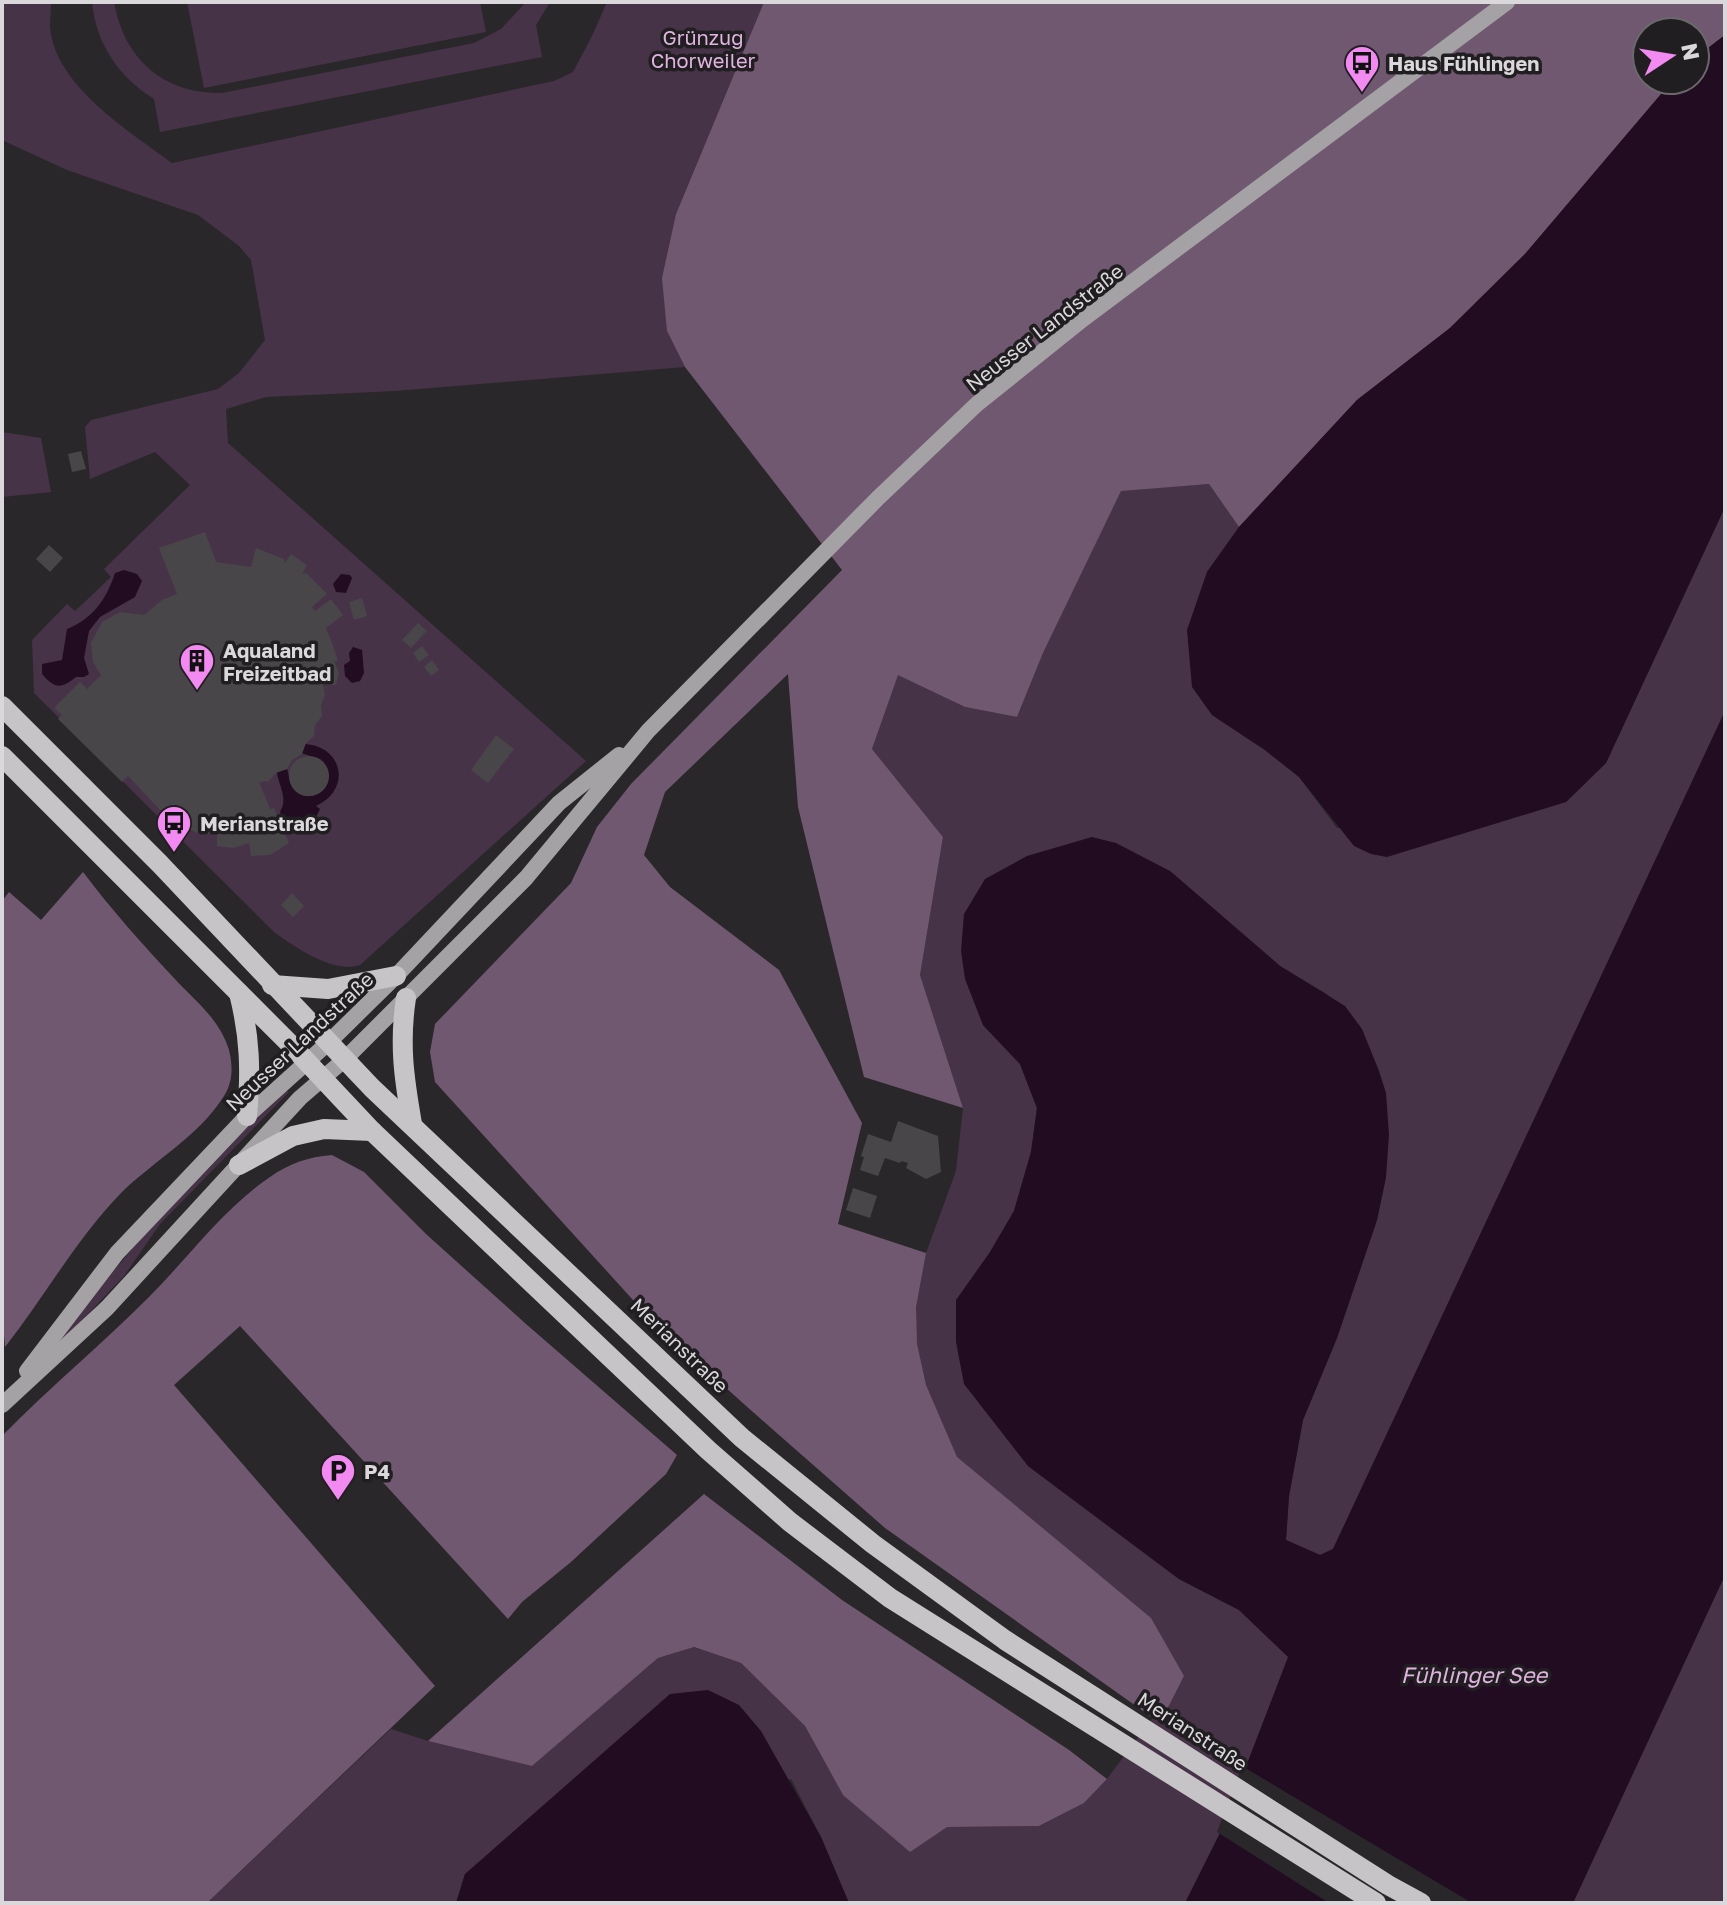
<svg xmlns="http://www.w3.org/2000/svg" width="1727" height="1905" viewBox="0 0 1727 1905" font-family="'Golos Text',sans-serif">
	<rect width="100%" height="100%" fill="#2a272a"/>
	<!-- green -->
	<g fill="#473347">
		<path d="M2,2H51C51,10 50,19 50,27C55,86 129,131 172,163L554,81L573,72L592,36L607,2H764L676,214L667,331L685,367L395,391L266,397L226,409L228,443L586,761L360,965C333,974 295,947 274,932L34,693L32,640L67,604L75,611L111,577L104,569L190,485L155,452L90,479L85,427L91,420L218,389L239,373L265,340L251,260L239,246L198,215L67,170L2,140Z"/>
		<path d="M92,2H114C124,59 163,94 222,93L474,43L501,29L526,2H550L536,25L542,57L160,132L154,99C119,77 96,44 92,2Z"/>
		<path d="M187,2H480L486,32L204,88Z"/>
		<path d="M2,432L41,438L51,492L2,497Z"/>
		<path d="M1209,484L1239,527L1207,572L1212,715L1265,750L1299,777L1337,828L1566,802L1606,763L1725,507V711L1333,1549L1320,1555L1286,1540L1289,1496L1303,1420L1337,1338L1377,1220L1386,1177L1327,994L1280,966L1170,871L983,1025L1020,1064L1037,1108L1031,1152L1014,1211L990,1252L1028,1466L1179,1579L1239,1610L1289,1657L1222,1829L1185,1903H849L821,1837L791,1779L465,1874L456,1903H207L391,1729L428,1741L532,1766L658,1658L693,1647L741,1663L805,1726L843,1795L947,1827L1039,1826L1084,1803L1107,1779L1184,1676L947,1487L875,1288L926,1253L956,1171L963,1108L920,975L943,837L872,749L898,674L965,707L1017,717L1043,653L1121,490Z"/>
		<path d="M285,1089L289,1092L160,1224L124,1276L51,1353L48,1349L158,1218Z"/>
		<path d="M1725,1575V1903H1573Z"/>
	</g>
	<!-- forest -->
	<g fill="#715871">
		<path d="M764,2H1725V35L1695,58V32H1647V80H1673L1525,254L1450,328L1357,400L1239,527L1209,484L1121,491L1043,653L1017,717L965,707L898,675L872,749L943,837L920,975L963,1108L864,1077L798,807L788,674L665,792L644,855L670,887L779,970L862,1123L838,1224L926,1253L916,1307L917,1344L926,1385L957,1457L1151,1618L1184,1676L1160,1723L885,1528L745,1405L653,1322L435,1082L430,1052L435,1024L571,883L597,827L631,784L842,570L685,367L667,331L662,278L676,214Z"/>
		<path d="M83,872C111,909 142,944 174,978C195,1001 219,1018 229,1050C233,1066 233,1082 224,1096C199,1136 155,1160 122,1192C77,1238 45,1296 5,1347L2,1312V901L9,892L41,920Z"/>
		<path d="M332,1155L364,1172L426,1234L526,1324L677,1455L666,1474L571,1562L522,1602L508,1619L240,1326L174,1385L435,1686L207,1903H2V1436C49,1388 101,1345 149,1297C188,1258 223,1209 270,1177C290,1163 308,1157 332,1155Z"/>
		<path d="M704,1494L842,1600L1069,1750L1107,1779L1084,1803L1039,1826L947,1827L910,1852L843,1795L805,1726L741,1663L694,1647L658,1658L532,1766L428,1741Z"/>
	</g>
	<!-- water -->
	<g fill="#210c21">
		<path d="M1725,35V507L1606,763L1566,802L1387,857L1371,854L1354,846L1299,777L1265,750L1212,715L1192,687L1187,630L1207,572L1239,527L1357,400L1450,328L1525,254L1673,80H1695V58Z"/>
		<path d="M124,570L137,574L142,581L135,597L100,617L89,631L84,658L89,674L84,677H76C61,689 55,689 42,674V664L62,660L67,629C93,619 107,598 115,573Z"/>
		<path d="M341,574L350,575L352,578L346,593L336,592L333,584Z"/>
		<path d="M353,647L362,650L364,673L360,681L352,683L345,676L344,665L350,661L349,653Z"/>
		<path d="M1725,711V1575L1573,1903H1185L1222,1829L1288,1657L1239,1610L1179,1579L1028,1466L964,1384L956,1342V1300L990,1252L1014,1211L1031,1152L1037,1108L1020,1064L983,1025L965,979L961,951L964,914L985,879L1027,856L1092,837L1116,843L1170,871L1280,966L1345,1006L1362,1029L1379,1071L1386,1093L1389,1135L1386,1177L1377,1220L1337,1338L1303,1420L1289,1496L1286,1540L1320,1555L1333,1549Z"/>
		<path d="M305,744C343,746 352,790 316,806L320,809L316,817L321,819C312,834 287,837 281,816C279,809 282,811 283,804C285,793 278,783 277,772L287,769C289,774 289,781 292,787C307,810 341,785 324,764C318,756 310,757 302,753Z"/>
		<path d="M708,1690L739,1705L761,1731L821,1837L849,1903H456L465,1874L670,1694Z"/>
	</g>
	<!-- pier -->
	<path fill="#2a272a" d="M1242,1766L1472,1903H1329L1217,1832Z"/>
	<!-- building -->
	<g fill="#494649">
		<path d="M81,451L86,469L72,472L68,454Z"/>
		<path d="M205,532L216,562L251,567L256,548L284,559L285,563L291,554L307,565L302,574L306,573L327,594L312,607L315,611L331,599L343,615L326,628L334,648L338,661H334L339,673L336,685H323L325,695L321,705L322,716L315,725L314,736L306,743L302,754L292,760L287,769L276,773L269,781L259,782L270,809L274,808L289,843L270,855L251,856L249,843L234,848L217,846V832L203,835L188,829L191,816H178L167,809L165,815L128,776L122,782L58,719L62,715L54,708L80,682L87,689L101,675L93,662L91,643L102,622L120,612L144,615L162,600L177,594L159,548Z"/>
		<path d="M49,545L63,558L50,572L36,559Z"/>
		<path d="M362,598L367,616L354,620L349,602Z"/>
		<path d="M418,623L427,631L411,648L402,640Z"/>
		<path d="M422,646L429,655L419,662L413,653Z"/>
		<path d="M432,660L439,670L431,676L424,667Z"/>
		<path d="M496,735L514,749L488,783L471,770Z"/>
		<circle cx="309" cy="776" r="20"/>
		<path d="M292,893L304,906L293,917L281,905Z"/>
		<path d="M898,1121L938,1136L941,1172L926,1179L906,1168L908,1163L901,1161L900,1163L885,1158L878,1176L860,1170L864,1157L861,1156L868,1134L891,1142Z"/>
		<path d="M853,1188L877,1196L870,1218L846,1210Z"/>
	</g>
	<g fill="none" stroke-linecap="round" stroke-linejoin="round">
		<!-- secondary -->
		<g stroke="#a4a2a4" stroke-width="16">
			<path d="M27,1371L117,1253L247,1116L328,1043L396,976L559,803L619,755"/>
			<path d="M2,1405L107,1308L300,1098L344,1060L526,878L648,731L878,498L977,404L1083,319L1507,2"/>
		</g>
		<!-- primary -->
		<g stroke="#c7c4c7" stroke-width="20">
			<path d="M2,706L160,864L372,1088L742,1438L873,1544L1005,1640L1388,1885L1421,1903"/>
			<path d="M2,756L293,1047L372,1131L708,1450L790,1522L890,1598L1376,1903"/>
			<path d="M272,985L328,989L396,976"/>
			<path d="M239,993C250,1037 251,1071 247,1116"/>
			<path d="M406,998C399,1044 404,1078 412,1124"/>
			<path d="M239,1165L293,1136L324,1129L372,1131"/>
		</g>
	</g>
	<!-- icons -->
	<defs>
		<symbol id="bus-pin" viewBox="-11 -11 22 30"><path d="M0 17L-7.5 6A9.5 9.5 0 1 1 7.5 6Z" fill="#f28af2" stroke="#211e21"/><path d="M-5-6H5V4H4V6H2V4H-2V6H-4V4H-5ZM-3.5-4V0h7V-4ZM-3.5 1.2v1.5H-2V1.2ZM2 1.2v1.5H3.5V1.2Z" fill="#111"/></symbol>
		<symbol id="building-pin" viewBox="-11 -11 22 30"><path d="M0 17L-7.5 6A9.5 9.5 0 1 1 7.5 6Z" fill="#f28af2" stroke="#211e21"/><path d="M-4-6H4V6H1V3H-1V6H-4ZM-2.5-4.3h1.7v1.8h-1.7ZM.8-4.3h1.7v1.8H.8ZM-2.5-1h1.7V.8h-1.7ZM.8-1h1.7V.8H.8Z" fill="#111"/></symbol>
		<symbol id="parking-pin" viewBox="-11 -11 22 30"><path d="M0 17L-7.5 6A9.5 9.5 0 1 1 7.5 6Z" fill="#f28af2" stroke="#211e21"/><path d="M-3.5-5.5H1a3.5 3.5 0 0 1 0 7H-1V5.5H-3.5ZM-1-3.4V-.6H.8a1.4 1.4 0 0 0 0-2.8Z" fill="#111"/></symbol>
	</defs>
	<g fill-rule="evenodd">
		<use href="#bus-pin" x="1342" y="43" width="40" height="54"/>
		<use href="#building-pin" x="177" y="641" width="40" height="54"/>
		<use href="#bus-pin" x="154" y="803" width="40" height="54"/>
		<use href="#parking-pin" x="318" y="1451" width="40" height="54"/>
	</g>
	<g text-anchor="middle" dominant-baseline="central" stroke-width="7" stroke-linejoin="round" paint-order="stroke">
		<!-- park labels -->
		<g font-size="20" fill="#e1b3e0" stroke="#211e21">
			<text x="703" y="37">Grünzug<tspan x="703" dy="23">Chorweiler</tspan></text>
		</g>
		<!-- poi labels -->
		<g font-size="20" font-weight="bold" fill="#dad8da" stroke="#211e21" text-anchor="start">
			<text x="1388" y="63">Haus Fühlingen</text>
			<text x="223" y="650">Aqualand<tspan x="223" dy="23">Freizeitbad</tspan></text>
			<text x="200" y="823">Merianstraße</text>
			<text x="364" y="1471">P4</text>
		</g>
		<!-- street labels -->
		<g font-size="20" fill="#dad8da" stroke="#211e21">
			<text transform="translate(1044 327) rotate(-38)">Neusser Landstraße</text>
			<text transform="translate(299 1041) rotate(-43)">Neusser Landstraße</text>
			<text transform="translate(680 1345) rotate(44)">Merianstraße</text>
			<text transform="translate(1193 1731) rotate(33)">Merianstraße</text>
		</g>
		<!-- water labels -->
		<g font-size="22" font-style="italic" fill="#e0b2df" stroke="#211e21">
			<text x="1474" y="1674">Fühlinger See</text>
		</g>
	</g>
	<!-- border -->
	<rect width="1727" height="1905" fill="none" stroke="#dad8da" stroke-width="8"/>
	<!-- north arrow -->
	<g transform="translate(1671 56) rotate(78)"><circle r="38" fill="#211e21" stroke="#6b686b" stroke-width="2"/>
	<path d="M0-6L14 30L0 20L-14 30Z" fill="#f28af2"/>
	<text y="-12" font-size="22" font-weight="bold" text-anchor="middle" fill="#dad8da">N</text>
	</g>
</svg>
